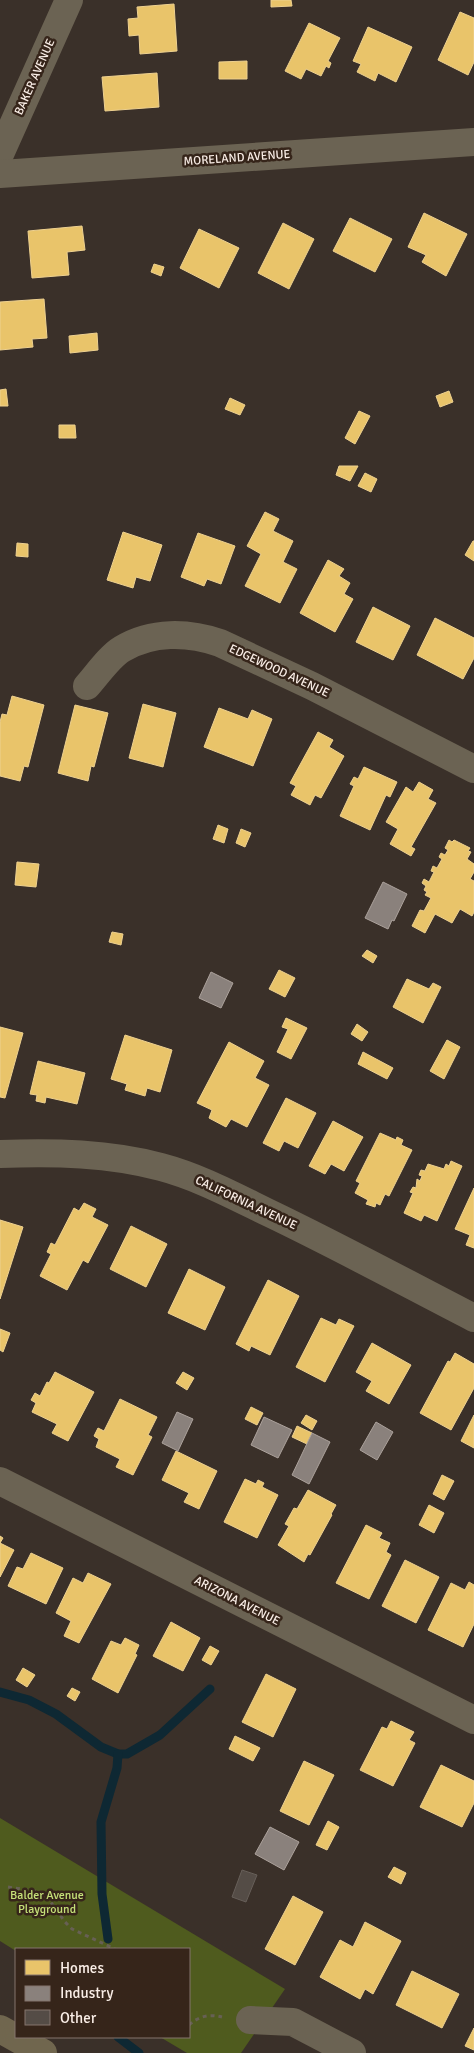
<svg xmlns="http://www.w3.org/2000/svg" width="474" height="2053" viewBox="0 0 474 2053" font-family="Signika,sans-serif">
	<rect width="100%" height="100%" fill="#3a3029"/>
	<!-- green -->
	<path fill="#4f5b1e" d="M0,1818L285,1989L241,2053H187L160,2037H189V1949L16,1951L0,1941Z"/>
	<!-- homes -->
	<g fill="#e9c46a" stroke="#eed190">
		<path d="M271,0H291L292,6L271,7Z"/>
		<path d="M174,4L177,51L140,54L139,35L129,36L128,19L138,18L137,7Z"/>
		<path d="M460,12L474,18V62L468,75L438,60Z"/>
		<path d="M309,23L340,38L328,61L331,63L329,68L326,66L321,76L306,69L301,79L285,71Z"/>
		<path d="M368,27L412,47L396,82L378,73L375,81L357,72L361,64L353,61Z"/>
		<path d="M247,61V79H219V62Z"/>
		<path d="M157,73L159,107L105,111L102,77Z"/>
		<path d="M424,213L467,234L446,276L422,262L426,255L408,247Z"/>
		<path d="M350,218L392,239L375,272L333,251Z"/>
		<path d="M283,223L314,239L289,289L258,273Z"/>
		<path d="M82,226L85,250L67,252L69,275L32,278L28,231Z"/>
		<path d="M199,229L239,248L219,288L180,268Z"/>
		<path d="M154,264L164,267L161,276L151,272Z"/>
		<path d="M44,299L47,338L32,339L33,347L0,350V302Z"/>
		<path d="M97,333L98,350L70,353L69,336Z"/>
		<path d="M6,389L8,406H0V390Z"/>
		<path d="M449,391L453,402L440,407L436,396Z"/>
		<path d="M230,398L245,405L240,415L225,409Z"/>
		<path d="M359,411L370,416L355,444L345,438Z"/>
		<path d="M59,425H75L76,438H59Z"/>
		<path d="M339,466H358L350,481L336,475Z"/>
		<path d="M365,473L377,479L371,492L358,486Z"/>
		<path d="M265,512L279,519L273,531L293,541L283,562L297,569L280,603L245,586L261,554L247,546Z"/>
		<path d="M123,532L162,545L150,581L136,577L133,588L107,580Z"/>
		<path d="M198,533L235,546L221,584L207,579L204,586L181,577Z"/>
		<path d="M473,541H474V561L465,555Z"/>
		<path d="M17,543L28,544V557L16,556Z"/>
		<path d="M328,560L344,569L339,576L350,583L344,594L353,599L335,632L300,613Z"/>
		<path d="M373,607L410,626L393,660L356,642Z"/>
		<path d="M435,618L474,638V658L463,679L417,655Z"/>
		<path d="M12,696L44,705L28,767L24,766L20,781L0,776V722L2,714L7,715Z"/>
		<path d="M143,704L176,713L163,767L129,758Z"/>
		<path d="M75,705L108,713L94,767L91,766L88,781L58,773Z"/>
		<path d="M219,708L248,719L252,710L272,719L253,766L204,747Z"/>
		<path d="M318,732L333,740L329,747L344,756L321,798L315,795L310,805L291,795L296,786L290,783Z"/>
		<path d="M364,767L397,782L390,797L386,795L370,830L340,816L354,786L350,784L354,777L358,779Z"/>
		<path d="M419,782L433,790L428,799L436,803L411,847L415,849L411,856L390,844L398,829L386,822L406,787L413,792Z"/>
		<path d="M218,825L228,829L224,843L213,839Z"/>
		<path d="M241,829L251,833L245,847L236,843Z"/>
		<path d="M449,840L452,842L454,840L470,848L468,851L471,852L467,859L474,864V872L470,879L474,881V912L472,916L460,909L452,923L435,914L425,933L412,926L420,910L424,911L431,898L425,895L427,892L424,890L426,886L422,883L424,879L429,882L434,872L431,871L433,866L437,868L442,859L439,857L441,853L445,855L448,850L445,848Z"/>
		<path d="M17,862L39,864L36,887L15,885Z"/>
		<path d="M112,932L123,934L121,945L109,942Z"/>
		<path d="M367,950L377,956L373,963L362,956Z"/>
		<path d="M279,970L295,978L285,997L269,989Z"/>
		<path d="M407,979L429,989L433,983L441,987L423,1023L393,1007Z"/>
		<path d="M286,1018L307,1028L291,1059L277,1052L288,1029L282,1027Z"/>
		<path d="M357,1024L368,1032L362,1041L351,1034Z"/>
		<path d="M0,1027L23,1033L5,1098L0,1097Z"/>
		<path d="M125,1035L172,1050L160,1092L147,1088L145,1096L125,1090L127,1084L111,1079Z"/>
		<path d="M447,1040L460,1047L444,1079L430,1071Z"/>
		<path d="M229,1042L264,1061L255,1078L269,1085L247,1127L231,1119L226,1127L209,1118L212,1110L197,1103Z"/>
		<path d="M363,1052L393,1068L387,1079L358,1064Z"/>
		<path d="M38,1061L85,1073L77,1104L46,1097L45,1103L36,1101L37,1095L30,1094Z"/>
		<path d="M286,1098L316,1113L298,1148L284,1141L279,1151L263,1143Z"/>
		<path d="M333,1121L363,1137L344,1171L331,1164L325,1174L309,1166Z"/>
		<path d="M380,1133L396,1140L397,1137L403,1140L401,1145L412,1150L389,1196L385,1194L380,1205L376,1203L375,1207L366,1204L368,1200L355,1193L360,1183L356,1181Z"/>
		<path d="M451,1161L462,1166L437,1221L424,1215L421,1221L404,1213L413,1193L410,1192L413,1187L416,1188L417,1179L420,1181L422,1176L419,1175L421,1170L425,1171L428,1164L444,1169L446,1164L449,1166Z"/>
		<path d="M474,1188V1248L466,1245L470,1235L455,1229Z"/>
		<path d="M84,1203L96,1209L92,1217L108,1225L88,1263L83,1260L67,1290L40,1276L51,1254L47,1252L51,1243L55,1245L74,1208L79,1211Z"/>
		<path d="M0,1220L23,1227L0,1299Z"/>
		<path d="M131,1226L167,1244L146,1287L110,1269Z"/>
		<path d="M189,1269L225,1287L205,1330L168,1313Z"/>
		<path d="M268,1280L299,1296L270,1355L251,1346L249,1351L236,1344Z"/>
		<path d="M321,1318L336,1325L339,1319L354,1326L325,1382L296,1367Z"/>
		<path d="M0,1329L10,1333L3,1352L0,1350Z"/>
		<path d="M372,1343L411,1365L389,1404L366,1391L372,1381L356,1372Z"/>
		<path d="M455,1353L474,1364V1388L451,1430L420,1413L448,1361L450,1362Z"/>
		<path d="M55,1372L94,1392L68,1441L52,1433L57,1424L32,1412L36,1403L31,1400L35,1393L40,1396L47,1382L49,1383Z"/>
		<path d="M183,1372L194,1378L187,1390L176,1383Z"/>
		<path d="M120,1399L157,1417L148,1435L152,1437L133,1475L116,1467L120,1459L96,1447L99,1439L94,1436L98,1428L104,1431Z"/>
		<path d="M251,1407L263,1413L257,1425L245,1419Z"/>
		<path d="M306,1415L317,1421L312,1430L301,1423Z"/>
		<path d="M474,1415V1448L461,1441Z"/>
		<path d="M297,1426L312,1433L307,1444L292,1437Z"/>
		<path d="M176,1451L217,1471L199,1509L184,1502L189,1493L162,1480Z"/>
		<path d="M442,1475L454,1481L444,1500L433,1494Z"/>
		<path d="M245,1479L256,1484L258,1480L264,1483L262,1487L278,1495L257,1538L224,1522Z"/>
		<path d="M308,1490L336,1505L331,1514L332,1515L310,1555L308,1554L304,1562L278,1545L289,1526L285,1524L294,1508L297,1509Z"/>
		<path d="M429,1505L444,1513L434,1533L419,1525Z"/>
		<path d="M366,1525L382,1533L379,1538L390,1543L386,1552L391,1555L369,1599L336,1583Z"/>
		<path d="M0,1536L3,1538L0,1543L14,1550L0,1577Z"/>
		<path d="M31,1553L63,1568L46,1604L8,1586L17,1567L23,1569Z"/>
		<path d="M405,1560L439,1577L416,1623L382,1606Z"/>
		<path d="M88,1573L111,1584L79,1643L64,1636L71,1621L56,1613L73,1578L83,1583Z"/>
		<path d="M469,1582L474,1585V1624L463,1647L428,1630L451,1583L465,1590Z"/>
		<path d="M171,1622L200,1638L183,1671L153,1656Z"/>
		<path d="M125,1638L139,1645L135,1654L137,1655L118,1693L92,1679L111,1641L121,1645Z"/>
		<path d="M210,1646L219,1651L211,1665L202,1660Z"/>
		<path d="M23,1668L35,1675L27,1687L16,1680Z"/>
		<path d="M266,1674L296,1689L273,1737L242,1722Z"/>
		<path d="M72,1688L80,1692L75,1701L67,1696Z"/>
		<path d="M391,1721L414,1732L409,1740L415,1743L393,1786L360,1770L382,1727L387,1729Z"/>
		<path d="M235,1736L260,1748L253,1761L229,1749Z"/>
		<path d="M304,1761L334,1775L309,1825L280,1811Z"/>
		<path d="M441,1765L474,1781V1803L462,1827L420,1807Z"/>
		<path d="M328,1821L339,1827L327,1850L316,1845Z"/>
		<path d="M394,1867L406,1873L401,1884L388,1877Z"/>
		<path d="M293,1896L323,1912L295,1965L265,1949Z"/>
		<path d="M365,1922L401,1941L373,1994L365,1989L360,1999L320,1977L340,1940L353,1947Z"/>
		<path d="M412,1971L459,1994L442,2028L396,2005Z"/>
		<path d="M474,2028V2050L465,2046Z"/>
	</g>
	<!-- industry -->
	<g fill="#8a817c" stroke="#aca29c">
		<path d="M383,882L407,894L394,921L392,920L388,929L365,918Z"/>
		<path d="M211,972L233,983L221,1008L199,998Z"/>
		<path d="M177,1412L193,1419L178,1451L162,1443Z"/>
		<path d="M264,1417L292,1430L278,1458L251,1445Z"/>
		<path d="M376,1422L393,1432L377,1460L360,1450Z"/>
		<path d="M312,1433L330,1442L309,1484L292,1475Z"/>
		<path d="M270,1827L299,1842L284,1870L255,1854Z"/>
	</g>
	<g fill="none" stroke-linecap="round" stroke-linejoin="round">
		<!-- stream -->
		<g stroke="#0e2833" stroke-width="9">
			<path d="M0,1692L29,1700L56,1714L101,1747L118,1754H127L160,1735L210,1689"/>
			<path d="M108,1939L102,1894L101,1822L117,1768L118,1754"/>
			<path d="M118,2037L139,2053"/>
		</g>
	</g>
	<!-- building -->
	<path fill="#544c46" stroke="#675f59" d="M242,1870L257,1875L246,1902L232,1897Z"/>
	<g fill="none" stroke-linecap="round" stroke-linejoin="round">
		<!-- path -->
		<g stroke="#676054" stroke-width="3" stroke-dasharray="4 4" stroke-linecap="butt">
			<path d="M8,1887L40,1892L47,1897L65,1922L72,1929L115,1949"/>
			<path d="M189,2025C199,2016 209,2014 222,2017"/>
		</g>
		<!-- minor -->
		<g stroke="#6b6353" stroke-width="28">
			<path d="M0,154L69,0"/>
			<path d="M0,174L474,142"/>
			<path d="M87,686C96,676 110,656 122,649C152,631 188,632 220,643L312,686L474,769"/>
			<path d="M0,1154C54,1152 109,1153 161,1167C199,1177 234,1196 269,1213C338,1246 406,1283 474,1318"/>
			<path d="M0,1481L474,1720"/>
			<path d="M250,2020L293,2022L352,2053"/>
		</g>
		<!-- motorway -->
		<path stroke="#70664e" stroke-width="28" d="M0,2029L43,2053"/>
	</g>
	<g text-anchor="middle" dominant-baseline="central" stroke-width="5" stroke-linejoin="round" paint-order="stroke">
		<!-- street labels -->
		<g font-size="12" fill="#faeee7" stroke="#36251a">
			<text transform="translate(35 77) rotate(-66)">BAKER AVENUE</text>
			<text transform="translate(237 158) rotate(-4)">MORELAND AVENUE</text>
			<text transform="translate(279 671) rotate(25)">EDGEWOOD AVENUE</text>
			<text transform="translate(246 1203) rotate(25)">CALIFORNIA AVENUE</text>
			<text transform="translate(237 1601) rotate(27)">ARIZONA AVENUE</text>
		</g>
		<!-- park labels -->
		<g font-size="12" fill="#c5e078" stroke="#36251a">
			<text x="47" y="1895">Balder Avenue<tspan x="47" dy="14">Playground</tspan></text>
		</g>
	</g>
	<!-- legend -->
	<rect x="15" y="1948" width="175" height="90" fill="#36251a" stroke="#84756c"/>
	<rect x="25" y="1960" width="25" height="15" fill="#e9c46a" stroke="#84756c"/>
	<text x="60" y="1973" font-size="15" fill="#faeee7">Homes</text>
	<rect x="25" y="1986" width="25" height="15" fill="#8a817c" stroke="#84756c"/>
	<text x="60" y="1998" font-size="15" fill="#faeee7">Industry</text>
	<rect x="25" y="2010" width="25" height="15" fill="#544c46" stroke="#84756c"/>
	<text x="60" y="2023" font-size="15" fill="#faeee7">Other</text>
</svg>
